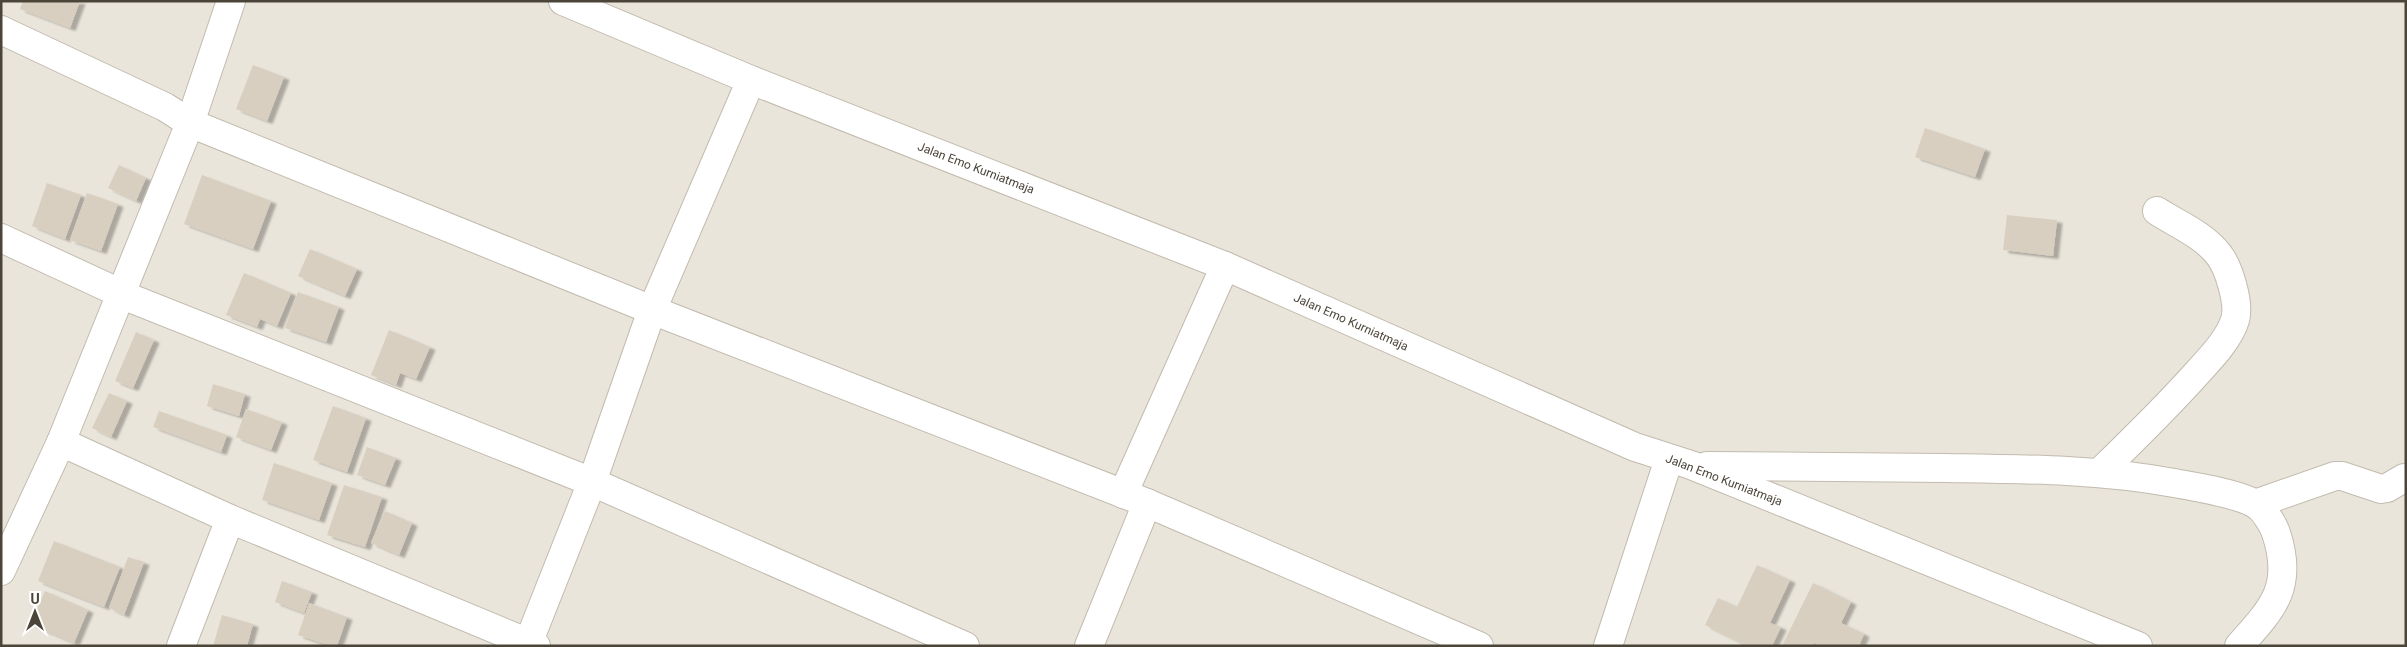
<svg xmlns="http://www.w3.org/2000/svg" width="2407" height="647" viewBox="0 0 2407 647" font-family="Roboto,sans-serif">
	<defs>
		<filter id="shadow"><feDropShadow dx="5.5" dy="3" stdDeviation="1" flood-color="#0004"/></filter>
	</defs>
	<rect width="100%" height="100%" fill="#f6f3ec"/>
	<!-- residential -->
	<rect fill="#eae5da" x="1" y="1" width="2405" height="645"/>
	<!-- building -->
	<g fill="#d8cfc1" filter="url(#shadow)">
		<path d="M23,1H80L70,28L20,9Z"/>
		<path d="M253,65L284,77L267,121L236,109Z"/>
		<path d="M1925,128L1985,149L1975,177L1915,157Z"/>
		<path d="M119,165L146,178L136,201L108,188Z"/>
		<path d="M202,175L271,201L253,249L184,224Z"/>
		<path d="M47,183L81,195L65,239L32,226Z"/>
		<path d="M87,193L118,204L101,251L70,240Z"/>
		<path d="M2007,215L2057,220L2053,256L2003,250Z"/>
		<path d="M310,249L357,269L345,296L298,276Z"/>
		<path d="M244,273L291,293L277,326L260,319L257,327L226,315Z"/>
		<path d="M298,292L339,307L326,342L285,328Z"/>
		<path d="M389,330L430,347L416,379L400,373L396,385L371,375Z"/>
		<path d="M136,332L154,340L133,388L115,381Z"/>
		<path d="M213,384L245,394L239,416L207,406Z"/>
		<path d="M109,393L127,401L111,437L92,428Z"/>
		<path d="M333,406L366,418L347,472L313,460Z"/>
		<path d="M246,409L282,422L271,450L236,437Z"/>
		<path d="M159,411L227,435L221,452L153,427Z"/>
		<path d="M367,447L396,458L385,485L357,475Z"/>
		<path d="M274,463L332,483L319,520L262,500Z"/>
		<path d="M344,485L382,497L365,547L327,535Z"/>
		<path d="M385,511L412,523L399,555L371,543Z"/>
		<path d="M54,541L120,567L104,607L38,581Z"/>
		<path d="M128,557L144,562L124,615L109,608Z"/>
		<path d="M1757,565L1790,580L1770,623L1781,627L1772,646H1748L1705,625L1718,598L1737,607Z"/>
		<path d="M282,581L312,592L304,613L275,602Z"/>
		<path d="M1813,583L1851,602L1841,623L1864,634L1859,646H1819L1814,643L1813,646H1782Z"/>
		<path d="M45,591L88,610L74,643L30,624Z"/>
		<path d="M309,603L347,617L337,646H331L298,635Z"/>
		<path d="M222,615L253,624L247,646H213Z"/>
	</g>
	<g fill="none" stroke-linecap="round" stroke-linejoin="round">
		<defs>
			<g id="minor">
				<path d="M563,1L751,80L1225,266L1635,447L1691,465L2138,646"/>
				<path d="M1,30L165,107L190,123L652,310L1147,503L1479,646"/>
				<path d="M1,238L135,300L592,482L965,646"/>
				<path d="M61,442L230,519L536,646"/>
				<path d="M1707,466C1786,466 1865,467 1945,468C2021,469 2098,469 2174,483C2197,487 2234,493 2254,503C2263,508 2273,524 2276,533C2294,587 2273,608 2239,646"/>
				<path d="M2099,473C2133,440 2166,408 2198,372C2211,358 2229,339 2235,320C2240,304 2229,268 2219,255C2204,235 2177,224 2157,211"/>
				<path d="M1123,494L1225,266"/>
				<path d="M2255,504L2335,476H2342L2381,489L2387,488L2404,478"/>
				<path d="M1,571L61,442L190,123L231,1"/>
				<path d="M181,646L230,519"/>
				<path d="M527,646L592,482L652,310L751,80"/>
				<path d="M1089,646L1147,503"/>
				<path d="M1608,646L1669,459"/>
			</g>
		</defs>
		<!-- minor casing -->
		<use href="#minor" stroke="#c2bbae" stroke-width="30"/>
		<!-- minor -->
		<use href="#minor" stroke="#fff" stroke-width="28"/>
	</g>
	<g text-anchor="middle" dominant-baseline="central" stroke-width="4.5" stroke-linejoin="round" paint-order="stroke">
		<!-- street labels -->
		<g font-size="12" fill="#4b4439" stroke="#fff">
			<text transform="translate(976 168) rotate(21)">Jalan Emo Kurniatmaja</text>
			<text transform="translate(1351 322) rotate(24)">Jalan Emo Kurniatmaja</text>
			<text transform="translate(1724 480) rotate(21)">Jalan Emo Kurniatmaja</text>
		</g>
	</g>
	<!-- border -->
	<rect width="2407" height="647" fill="none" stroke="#4b4439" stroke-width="5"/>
	<!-- north arrow -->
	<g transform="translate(35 612)" stroke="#ffffff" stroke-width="4" paint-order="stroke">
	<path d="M0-4L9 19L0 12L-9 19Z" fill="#4b4439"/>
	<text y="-8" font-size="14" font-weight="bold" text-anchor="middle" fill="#4b4439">U</text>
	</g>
</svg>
